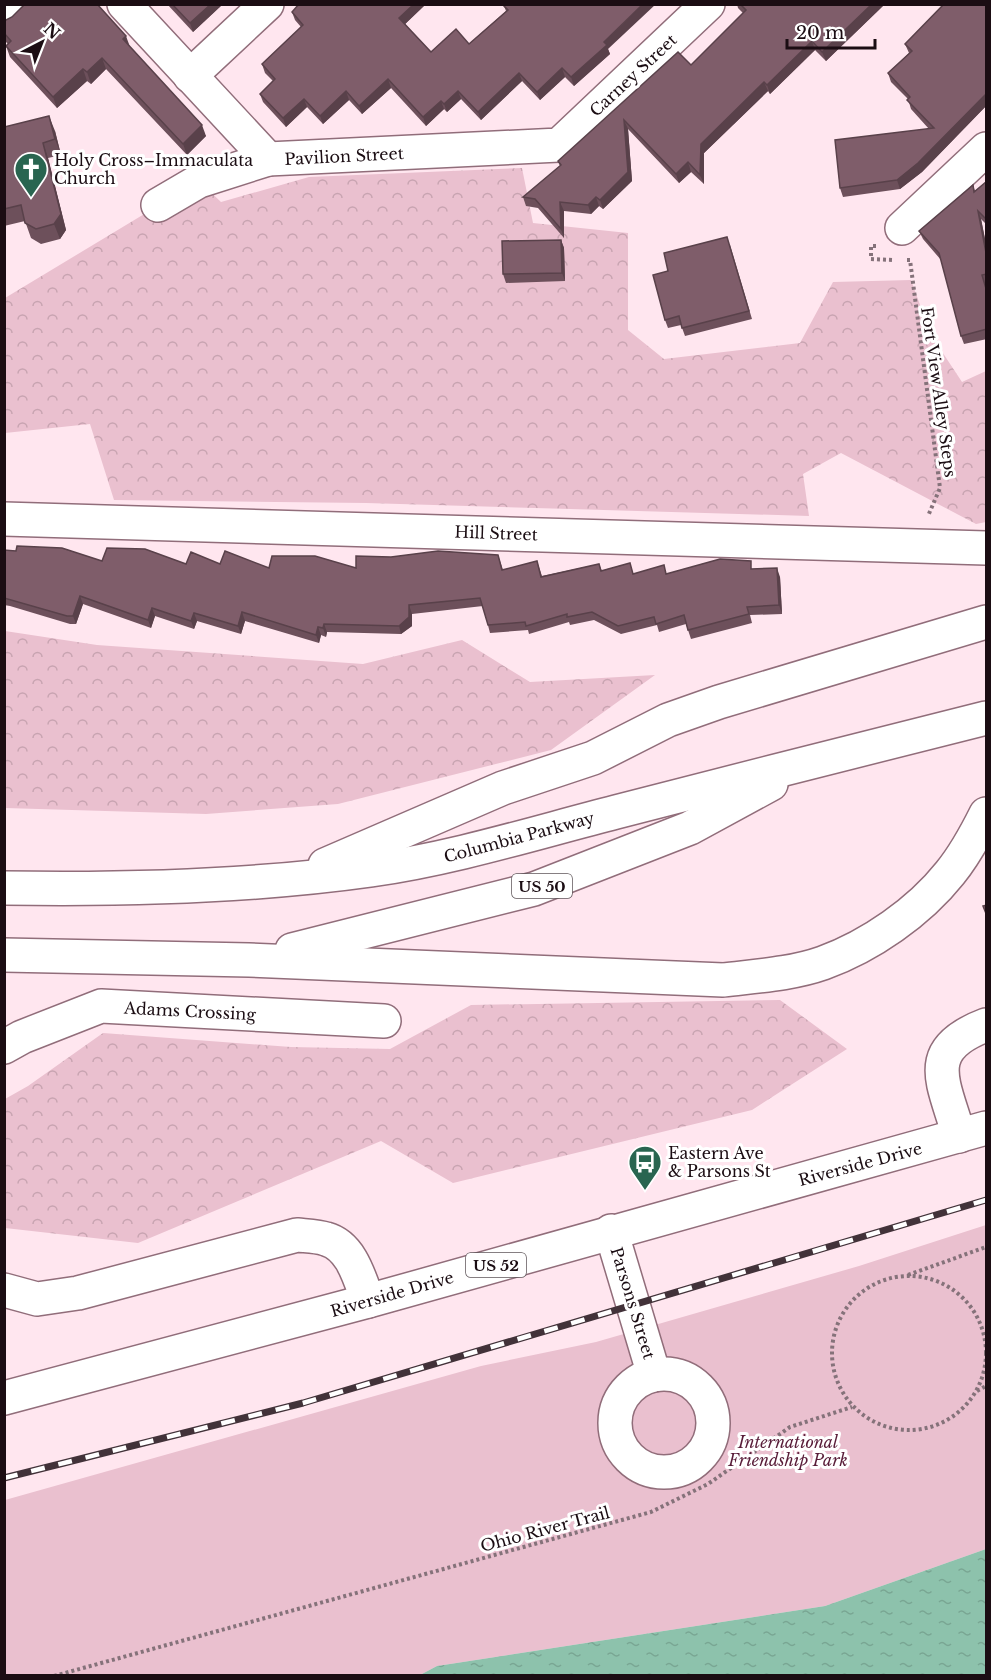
<svg xmlns="http://www.w3.org/2000/svg" width="991" height="1680" viewBox="0 0 991 1680" font-family="'Libre Baskerville',serif">
	<defs>
		<pattern id="forest-crowns" width="20" height="18" patternUnits="userSpaceOnUse" patternTransform="scale(1.5)"><rect width="20" height="18" fill="#eac0cf"/><path d="M2 6a3 3 0 1 1 6 0M12 15a3 3 0 1 1 6 0" fill="none" stroke="#c8a4b1"/></pattern>
		<pattern id="water-ripples" width="26" height="14" patternUnits="userSpaceOnUse" patternTransform="scale(1.5)"><rect width="26" height="14" fill="#8dc2ac"/><path d="M2 4q2-2 4 0t4 0M15 11q2-2 4 0t4 0" fill="none" stroke="#79a693"/></pattern>
	</defs>
	<rect width="100%" height="100%" fill="#ffe6ef"/>
	<!-- green -->
	<path fill="#eac0cf" d="M986,1225V1549L825,1606L437,1666L420,1675L5,1676V1500L481,1366L596,1342L859,1266Z"/>
	<!-- forest -->
	<g fill="url(#forest-crowns)">
		<path d="M522,168L533,223L628,233V330L664,359L800,343L833,282L911,280L931,335L962,382L986,371V522L976,524L841,453L803,474L809,516L366,503L114,500L90,424L5,433V298L199,181L221,202L309,177Z"/>
		<path d="M5,631L97,645L363,664L462,640L530,682L655,675L551,750L338,804L206,814L5,808Z"/>
		<path d="M780,1000L847,1049L752,1110L453,1183L381,1141L138,1243L5,1228V1099L28,1086L103,1033L291,1047L390,1049L471,1005Z"/>
	</g>
	<!-- water -->
	<path fill="url(#water-ripples)" d="M986,1549V1675H420L437,1666L825,1606Z"/>
	<g fill="none" stroke-linecap="round" stroke-linejoin="round">
		<defs>
			<g id="minor">
				<path d="M124,4L268,159L559,145L708,4"/>
				<path d="M4,14L15,4"/>
				<path d="M190,76L267,4"/>
				<path d="M158,205L199,181L268,159"/>
				<path d="M902,228L986,149"/>
				<path d="M4,519L986,548"/>
				<path d="M4,1047L22,1037L101,1006L384,1021"/>
				<path d="M959,1136C944,1082 920,1050 986,1025"/>
				<path d="M611,1231L654,1375"/>
				<path d="M4,1290L37,1299L78,1293L297,1235C307,1236 317,1236 326,1239C352,1246 360,1280 368,1301"/>
				<circle cx="664" cy="1423" r="49"/>
			</g>
			<path id="major" d="M4,1398L368,1301L986,1128"/>
			<g id="highway">
				<path d="M325,865L503,788L593,758L668,720L719,702L986,622"/>
				<path d="M4,888C127,890 250,887 371,870C455,858 534,833 616,812C739,780 863,749 986,718"/>
				<path d="M292,950L534,889L690,828L771,784"/>
				<path d="M4,955L249,960L723,980C756,976 792,974 823,963C870,946 919,912 950,873C964,856 976,834 986,814"/>
			</g>
		</defs>
		<!-- minor casing -->
		<use href="#minor" stroke="#916d7a" stroke-width="36"/>
		<!-- major casing -->
		<use href="#major" stroke="#916d7a" stroke-width="36"/>
		<!-- highway casing -->
		<use href="#highway" stroke="#916d7a" stroke-width="36"/>
		<!-- path -->
		<g stroke="#85727a" stroke-width="4" stroke-dasharray="3 3" stroke-linecap="butt">
			<path d="M876,246H871V259L894,260"/>
			<path d="M907,260H910L940,488L928,516"/>
			<path d="M908,1275L986,1247"/>
			<circle cx="909" cy="1353" r="77"/>
			<path d="M977,1391L986,1386"/>
			<path d="M54,1676L651,1512L708,1484L790,1427L852,1407"/>
		</g>
		<!-- minor -->
		<use href="#minor" stroke="#fff" stroke-width="33"/>
		<!-- major -->
		<use href="#major" stroke="#fff" stroke-width="33"/>
		<!-- highway -->
		<use href="#highway" stroke="#fff" stroke-width="33"/>
		<defs>
			<path id="rail" d="M4,1478L303,1403L986,1200"/>
		</defs>
		<!-- rail casing -->
		<use href="#rail" stroke="#423239" stroke-width="7"/>
		<!-- rail -->
		<use href="#rail" stroke="#fff" stroke-width="4.5" stroke-dasharray="14" stroke-linecap="butt"/>
	</g>
	<!-- wall -->
	<g fill="#6d505b">
		<path d="M167,4H223L193,32Z"/>
		<path d="M426,4L405,24L431,52L469,44L506,11L504,6L608,49L610,54L574,86L565,77L540,100L522,81L481,120L461,99L447,112L444,109L426,126L391,88L362,114L349,100L323,124L307,107L286,127L263,102L260,94L273,81L265,73L262,64L301,27L295,20L292,12Z"/>
		<path d="M737,4H885L826,61L815,50L770,94L768,91L704,153V184L691,172L679,183L628,129L632,181L603,209L599,206L591,214L564,211V238L538,208L526,206L523,197L560,166L558,161L691,65L743,13L738,8Z"/>
		<path d="M987,4V105L922,172L900,189L843,197L840,188L929,129L911,109L908,99L891,82L888,73L909,53L905,44Z"/>
		<path d="M4,21L130,47L206,136L187,155L106,69L91,84L87,81L57,108L10,57L6,46L8,44L4,40Z"/>
		<path d="M4,127L55,131L61,155L48,158L66,230L60,239L41,244L31,238L25,221L4,226Z"/>
		<path d="M987,181V225L981,219L987,249V283H985L987,288V339L964,344L961,336L941,260L923,239L919,231L973,185L975,191Z"/>
		<path d="M561,240L564,248L565,281L506,283L503,274Z"/>
		<path d="M730,245L752,319L685,336L681,325L668,328L665,320L668,271Z"/>
		<path d="M4,550L102,561L186,564H220L269,568H356L391,557L498,555L503,570L537,561L542,576L599,564L602,571L634,574H667L754,569L780,577L782,614L750,615L752,623L691,639L686,624L659,632L657,625L621,634L594,620L570,625L569,622L529,634L528,630L490,633L483,606L412,614V626L401,634L327,632L326,637L321,635L319,643L245,621L241,634L197,621L194,629L155,616L151,628L83,604L76,624H70L10,606L4,605Z"/>
	</g>
	<!-- shaded-wall -->
	<g fill="#59414a">
		<path d="M211,4H223L193,32L190,23Z"/>
		<path d="M414,4H426L402,27L399,18Z"/>
		<path d="M643,4H656L608,49L610,54L574,86L571,77L604,42Z"/>
		<path d="M872,4H885L826,61L822,52Z"/>
		<path d="M126,36L130,47L123,39Z"/>
		<path d="M812,41L815,50L770,94L767,85Z"/>
		<path d="M102,58L106,69L91,84L87,72Z"/>
		<path d="M562,68L565,77L540,100L537,92Z"/>
		<path d="M83,69L87,81L57,108L53,97Z"/>
		<path d="M519,73L522,81L481,120L478,112Z"/>
		<path d="M388,79L391,88L362,114L359,106Z"/>
		<path d="M764,82L768,91L704,153V184L700,175L701,144Z"/>
		<path d="M346,91L349,100L323,124L320,116Z"/>
		<path d="M458,91L461,99L447,112L444,104Z"/>
		<path d="M987,93V105L922,172L900,189L897,180Z"/>
		<path d="M304,99L307,107L286,127L283,118Z"/>
		<path d="M441,101L444,109L426,126L423,117Z"/>
		<path d="M49,116L55,131L61,155L55,139Z"/>
		<path d="M624,120L628,129L632,181L603,209L600,200Z"/>
		<path d="M202,125L206,136L187,155L183,144Z"/>
		<path d="M43,143L48,158L66,230L60,239L54,224Z"/>
		<path d="M688,162L691,172L679,183L676,174Z"/>
		<path d="M596,197L599,206L591,214L588,205Z"/>
		<path d="M560,202L564,211V238L561,229Z"/>
		<path d="M978,211L981,219L987,249V258Z"/>
		<path d="M561,240L564,248L565,281L562,273Z"/>
		<path d="M777,568L780,577L782,614L779,605Z"/>
		<path d="M80,596L83,604L76,624L73,616Z"/>
		<path d="M409,605L412,614V626L401,634L399,626Z"/>
		<path d="M152,608L155,616L151,628L148,620Z"/>
		<path d="M242,612L245,621L241,634L238,626Z"/>
		<path d="M194,613L197,621L194,629L191,621Z"/>
		<path d="M324,624L327,632L326,637L323,628Z"/>
		<path d="M318,627L321,635L319,643L316,635Z"/>
	</g>
	<!-- building -->
	<g fill="#7f5d6a" stroke="#59414a" stroke-width="1.5">
		<path d="M25,4H97L126,36L123,39L202,125L183,144L102,58L87,72L83,69L53,97L6,46L11,41L4,33V21L12,17Z"/>
		<path d="M172,4H211L190,23Z"/>
		<path d="M299,4H414L399,18L431,52L456,29L469,44L508,10L504,6L505,4H643L604,42L607,45L571,77L562,68L537,92L519,73L478,112L458,91L444,104L441,101L423,117L388,79L359,106L346,91L320,116L304,99L283,118L260,94L275,79L262,64L303,25L292,12Z"/>
		<path d="M740,4H872L822,52L812,41L767,85L764,82L701,144L700,175L688,162L676,174L624,120L628,172L600,200L596,197L588,205L560,202L561,229L535,199L523,197L561,165L558,161L678,52L691,65L746,10Z"/>
		<path d="M944,4H987V93L918,163L897,180L840,188L835,140L934,128L907,100L910,97L888,73L912,51L905,44Z"/>
		<path d="M49,116L55,139L43,143L61,214L54,224L36,229L25,223L21,205L4,209V127Z"/>
		<path d="M987,181V220L978,211L987,258V274L982,275L987,292V329L961,336L939,253L919,231L973,185L974,192Z"/>
		<path d="M727,237L749,311L682,328L679,316L665,320L653,275L668,271L664,253Z"/>
		<path d="M561,240L562,273L503,274L502,241Z"/>
		<path d="M17,546L62,548L102,561L107,548L145,549L186,564L191,552L220,564L225,551L269,568L272,556H315L356,568V556L391,557L438,551L498,555L502,570L537,561L541,577L599,564L601,571L630,563L633,574L664,565L666,574L720,559L751,561V569L777,568L779,605L747,607L749,614L688,630L684,615L656,624L654,617L618,626L592,612L567,617V614L526,626L525,622L488,625L480,598L409,605V617L399,626L324,624L323,628L318,627L316,635L242,612L238,626L194,613L191,621L152,608L148,620L80,596L73,616H67L4,598V550L16,551Z"/>
		<path d="M987,905V916L983,906Z"/>
	</g>
	<!-- icons -->
	<defs>
		<symbol id="church-pin" viewBox="-11 -11 22 30"><path d="M0 17L-7.5 6A9.5 9.5 0 1 1 7.5 6Z" fill="#296550" stroke="#fff"/><path d="M-1.2-6h2.4v3.5h3.3v2.4h-3.3V6h-2.4V-.1h-3.3v-2.4h3.3Z" fill="#fff"/></symbol>
		<symbol id="bus-pin" viewBox="-11 -11 22 30"><path d="M0 17L-7.5 6A9.5 9.5 0 1 1 7.5 6Z" fill="#296550" stroke="#fff"/><path d="M-5-6H5V4H4V6H2V4H-2V6H-4V4H-5ZM-3.5-4V0h7V-4ZM-3.5 1.2v1.5H-2V1.2ZM2 1.2v1.5H3.5V1.2Z" fill="#fff"/></symbol>
	</defs>
	<g fill-rule="evenodd">
		<use href="#church-pin" x="12" y="150" width="38" height="52"/>
		<use href="#bus-pin" x="626" y="1143" width="38" height="52"/>
	</g>
	<g text-anchor="middle" dominant-baseline="central" stroke-width="6" stroke-linejoin="round" paint-order="stroke">
		<!-- shield labels -->
		<g fill="#fff" stroke="#5f565a" stroke-width="1.5">
			<rect x="512" y="874" width="60" height="24" rx="4.5"/>
			<rect x="466" y="1253" width="60" height="24" rx="4.5"/>
		</g>
		<g font-size="15" font-weight="bold" fill="#1b0d13">
			<text x="542" y="886">US 50</text>
			<text x="496" y="1265">US 52</text>
		</g>
		<!-- street labels -->
		<g font-size="16" fill="#1b0d13" stroke="#fff">
			<text transform="translate(633 75) rotate(-43)">Carney Street</text>
			<text transform="translate(344 156) rotate(-3)">Pavilion Street</text>
			<text transform="translate(939 392) rotate(82)">Fort View Alley Steps</text>
			<text transform="translate(496 533) rotate(2)">Hill Street</text>
			<text transform="translate(519 837) rotate(-15)">Columbia Parkway</text>
			<text transform="translate(190 1011) rotate(3)">Adams Crossing</text>
			<text transform="translate(860 1164) rotate(-15)">Riverside Drive</text>
			<text transform="translate(392 1294) rotate(-16)">Riverside Drive</text>
			<text transform="translate(633 1303) rotate(73)">Parsons Street</text>
			<text transform="translate(545 1529) rotate(-15)">Ohio River Trail</text>
		</g>
		<!-- poi labels -->
		<g font-size="16" fill="#1b0d13" stroke="#fff" text-anchor="start">
			<text x="54" y="160">Holy Cross–Immaculata<tspan x="54" dy="18">Church</tspan></text>
			<text x="668" y="1153">Eastern Ave<tspan x="668" dy="18">&amp; Parsons St</tspan></text>
		</g>
		<!-- park labels -->
		<g font-size="16" font-style="italic" fill="#581c38" stroke="#fff">
			<text x="788" y="1442">International<tspan x="788" dy="18">Friendship Park</tspan></text>
		</g>
	</g>
	<!-- border -->
	<rect width="991" height="1680" fill="none" stroke="#1b0d13" stroke-width="12"/>
	<!-- north arrow -->
	<g transform="translate(42 42) rotate(42)" stroke="#ffffff" stroke-width="4.5" paint-order="stroke">
	<path d="M0-4.5L10 22L0 15L-10 22Z" fill="#1b0d13"/>
	<text y="-9" font-size="16" font-weight="bold" text-anchor="middle" fill="#1b0d13">N</text>
	</g>
	<!-- scale -->
	<path d="M787 39v9h88v-9" fill="none" stroke="#1b0d13" stroke-width="3"/>
	<text x="796" y="39" font-size="18" fill="#1b0d13" stroke="#ffffff" stroke-width="4.5" paint-order="stroke">20 m</text>
</svg>
